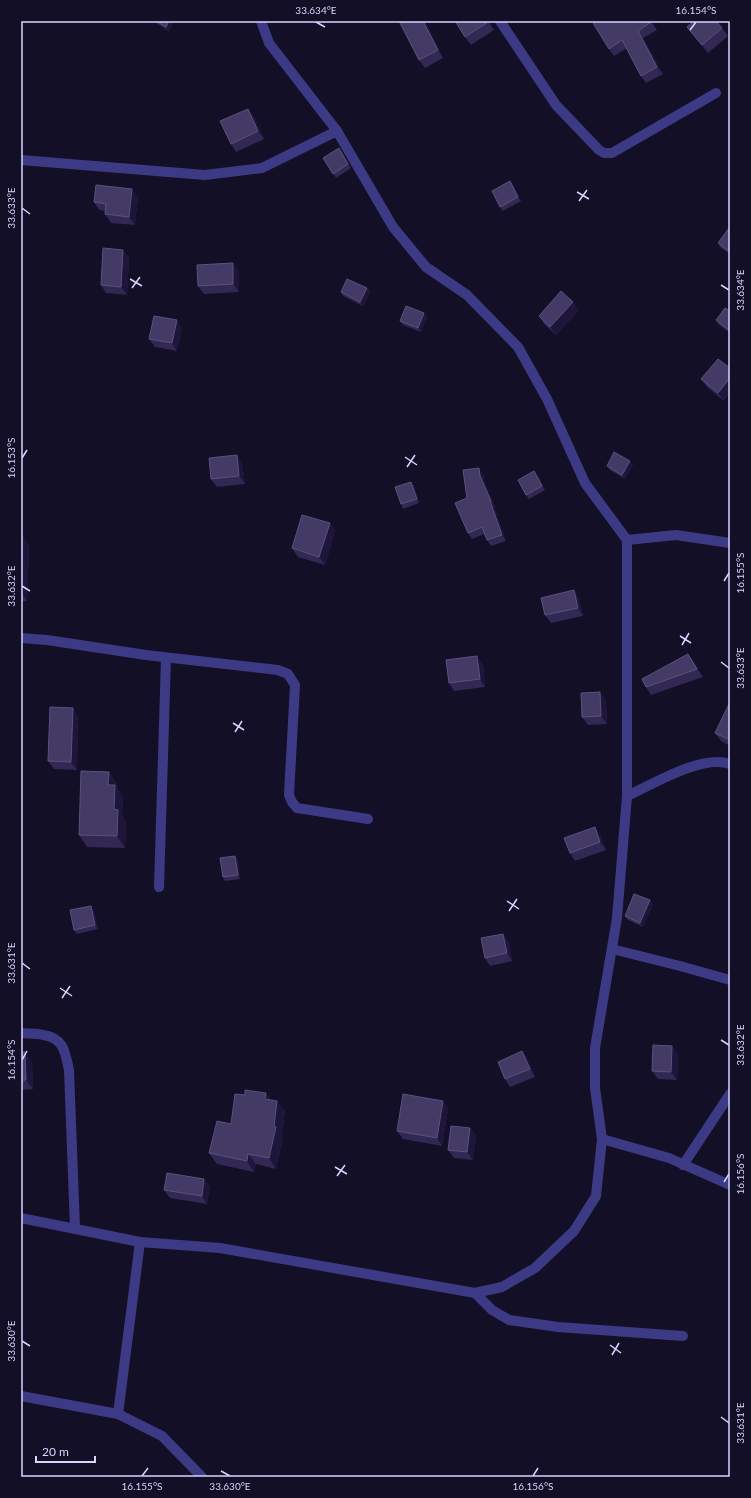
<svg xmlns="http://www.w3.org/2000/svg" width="751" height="1498" viewBox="0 0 751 1498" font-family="Lato,sans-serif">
	<rect width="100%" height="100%" fill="#130f26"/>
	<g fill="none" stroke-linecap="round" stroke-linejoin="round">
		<!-- minor -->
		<g stroke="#3d3a85" stroke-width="10">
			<path d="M500,21L556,105L599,150L604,153H612L716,93"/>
			<path d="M21,160L205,175L262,168L337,131"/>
			<path d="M627,540L676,535L730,543"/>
			<path d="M21,638L47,640L146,655L278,670L288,674L295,685L289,795L292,802L297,808L368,819"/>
			<path d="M627,796C653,784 702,754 730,764"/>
			<path d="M159,887L166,658"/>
			<path d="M612,949L680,966L730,980"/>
			<path d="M21,1033C28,1034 36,1033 43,1035C64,1038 65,1052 69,1070L75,1228"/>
			<path d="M602,1139L669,1158L730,1185"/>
			<path d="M683,1165L730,1094"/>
			<path d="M21,1218L140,1242L220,1248L475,1293L502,1287L535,1268L574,1231L596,1196L602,1139L595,1088V1048L617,918L627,796V540L585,483L547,399L518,347L467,295L426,267L393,227L337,131L269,43L261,21"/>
			<path d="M475,1293L492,1310L509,1320L558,1327L683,1336"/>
			<path d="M21,1396L118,1414L140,1242"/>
			<path d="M118,1414L162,1436L202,1477"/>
		</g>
	</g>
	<!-- wall -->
	<g fill="#312854">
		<path d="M153,21H174L169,31Z"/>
		<path d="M399,21H425L443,58L425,68L419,60Z"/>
		<path d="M488,21L494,30L471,45L465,37Z"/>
		<path d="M597,21H651L657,30L643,38L663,74L646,83L641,76L627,48L614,56L609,49Z"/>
		<path d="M687,27L722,28L728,36L708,53L693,35Z"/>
		<path d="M254,117L264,139L236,152L231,144Z"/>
		<path d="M339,148L351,168L336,178L323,158Z"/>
		<path d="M510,181L521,201L503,211L500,207Z"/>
		<path d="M138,197L135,225L111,223L105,214V211L99,210L94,202Z"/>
		<path d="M730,229V254L721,248L718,243Z"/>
		<path d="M123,250L129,258L127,295L106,293L101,285Z"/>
		<path d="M239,271V292L204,294L198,286Z"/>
		<path d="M367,288L370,292L363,306L343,296L341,292Z"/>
		<path d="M579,310L556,335L544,324L539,316Z"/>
		<path d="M730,311V333L719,325L716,320Z"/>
		<path d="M424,313L427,317L421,332L403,325L400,321Z"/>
		<path d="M182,328L177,351L155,347L149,339Z"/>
		<path d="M718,359L724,401L707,387L701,379Z"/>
		<path d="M237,455L242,463L245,484L217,487L211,479Z"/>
		<path d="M633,465L625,479L610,470L607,466Z"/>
		<path d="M483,474L484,481L495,507H494L506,541L491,546L487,540L484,534L472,539L468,533L467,498Z"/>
		<path d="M537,475L545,490L529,499L526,495Z"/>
		<path d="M414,486L419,503L403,509L401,504Z"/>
		<path d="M330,523L335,531L325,565L298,557L292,548Z"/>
		<path d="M21,534L29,546L27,601H21Z"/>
		<path d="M574,590L579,598L583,616L551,623L545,615Z"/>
		<path d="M694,662L703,677L651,695L646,687Z"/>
		<path d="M483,664L485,687L454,691L449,683Z"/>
		<path d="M606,700L607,724L588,725L582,717Z"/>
		<path d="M730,705V746L721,741L715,733Z"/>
		<path d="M78,716L77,770L54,769L48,761Z"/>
		<path d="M109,772L117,784V788L123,797L122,816L126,821L125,848L87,847L79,835Z"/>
		<path d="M600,835L606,850L575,861L570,853Z"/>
		<path d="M238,860L240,879L225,881L223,877Z"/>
		<path d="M653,904L643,927L628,920L625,916Z"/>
		<path d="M94,910L98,929L77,934L74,930Z"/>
		<path d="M503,934L509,942L512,961L490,966L485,958Z"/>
		<path d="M522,1051L528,1060L535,1077L510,1087L505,1079Z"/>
		<path d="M21,1052L32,1062L33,1089L21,1090Z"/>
		<path d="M678,1054L677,1080L658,1079L652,1071Z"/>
		<path d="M266,1093L271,1100L285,1111L282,1135L283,1137L276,1169L256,1164L254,1172L217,1164L209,1153L231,1124L245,1095Z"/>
		<path d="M443,1101L448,1109L442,1146L403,1139L397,1131Z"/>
		<path d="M470,1128L476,1136L473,1160L454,1158L448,1150Z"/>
		<path d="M204,1179L210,1187L207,1204L170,1198L164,1190Z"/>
	</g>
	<!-- shaded-wall -->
	<g fill="#1d163a">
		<path d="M169,21H174L169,31L166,27Z"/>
		<path d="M423,21H425L443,58L438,50Z"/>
		<path d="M638,31L643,38L663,74L657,67Z"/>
		<path d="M248,109L254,117L264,139L258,131Z"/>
		<path d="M510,181L513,185L521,201L518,197Z"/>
		<path d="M132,189L138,197L135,225L129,217Z"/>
		<path d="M123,250L129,258L127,295L121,287Z"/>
		<path d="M233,263L239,271V292L233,284Z"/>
		<path d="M367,288L370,292L363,306L360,302Z"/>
		<path d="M573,302L579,310L556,335L550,327Z"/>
		<path d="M424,313L427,317L421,332L418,328Z"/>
		<path d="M177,320L182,328L177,351L172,343Z"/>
		<path d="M730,378V393L724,401L718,393Z"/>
		<path d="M237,455L242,463L245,484L239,476Z"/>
		<path d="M630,461L633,465L625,479L622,475Z"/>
		<path d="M479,468L483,474L484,481L495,507L491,501L480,476Z"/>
		<path d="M411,482L414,486L419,503L417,499Z"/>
		<path d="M490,501L494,507L506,541L502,535Z"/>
		<path d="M330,523L335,531L325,565L319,557Z"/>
		<path d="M21,534L29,546L27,601L21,592Z"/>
		<path d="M574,590L579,598L583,616L578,608Z"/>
		<path d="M688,654L694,662L703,677L697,669Z"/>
		<path d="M477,656L483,664L485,687L480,679Z"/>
		<path d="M600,692L606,700L607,724L601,716Z"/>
		<path d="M73,708L78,716L77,770L71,762Z"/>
		<path d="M109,772L117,784V788L123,797L122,816L126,821L125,848L117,836L114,809L108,785Z"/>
		<path d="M595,827L600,835L606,850L600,842Z"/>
		<path d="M235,856L238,860L240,879L238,875Z"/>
		<path d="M650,900L653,904L643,927L640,923Z"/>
		<path d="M91,906L94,910L98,929L95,925Z"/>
		<path d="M503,934L509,942L512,961L507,953Z"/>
		<path d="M672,1046L678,1054L677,1080L671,1072Z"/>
		<path d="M522,1051L528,1060L535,1077L530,1069Z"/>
		<path d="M25,1052L32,1062L33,1089L26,1080Z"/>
		<path d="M266,1093L273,1103L265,1099Z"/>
		<path d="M277,1101L285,1111L282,1135L283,1137L276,1169L269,1158L274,1126Z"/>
		<path d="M443,1101L448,1109L442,1146L437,1138Z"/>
		<path d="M470,1128L476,1136L473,1160L467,1152Z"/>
		<path d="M248,1154L256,1164L254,1172L247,1161Z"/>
		<path d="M204,1179L210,1187L207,1204L202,1196Z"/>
	</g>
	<!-- building -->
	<g fill="#433a66" stroke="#5a527e">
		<path d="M156,21H169L166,27Z"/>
		<path d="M399,21H423L438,50L419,60Z"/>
		<path d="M455,21H488V22L465,37Z"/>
		<path d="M597,21H651V22L638,31L657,67L641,76L622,40L609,49L593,23Z"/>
		<path d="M694,21H716L722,28L702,45L687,27Z"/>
		<path d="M248,109L258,131L231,144L220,121Z"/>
		<path d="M339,148L348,164L333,174L323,158Z"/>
		<path d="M510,181L518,197L500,207L492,191Z"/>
		<path d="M96,185L132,189L129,217L105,214L106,204L94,202Z"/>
		<path d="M729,228L730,229V252L718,243Z"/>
		<path d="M103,248L123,250L121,287L101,285Z"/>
		<path d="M233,263V284L198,286L197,265Z"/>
		<path d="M347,279L367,288L360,302L341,292Z"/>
		<path d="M561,291L573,302L550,327L539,316Z"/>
		<path d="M406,306L424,313L418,328L400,321Z"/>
		<path d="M725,308L730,311V331L716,320Z"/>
		<path d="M154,316L177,320L172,343L149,339Z"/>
		<path d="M718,359L730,368V378L718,393L701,379Z"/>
		<path d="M614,452L630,461L622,475L607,466Z"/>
		<path d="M237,455L239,476L211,479L209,458Z"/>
		<path d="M479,468L480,476L491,501H490L502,535L487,540L482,527L468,533L455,503L467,498L463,470Z"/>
		<path d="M534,471L542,486L526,495L518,480Z"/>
		<path d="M411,482L417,499L401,504L395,487Z"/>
		<path d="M302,515L330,523L319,557L292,548Z"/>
		<path d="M574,590L578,608L545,615L541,598Z"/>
		<path d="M688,654L697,669L646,687L642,679Z"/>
		<path d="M477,656L480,679L449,683L446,660Z"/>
		<path d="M600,692L601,716L582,717L581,693Z"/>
		<path d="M729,704L730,705V740L715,733Z"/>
		<path d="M50,707L73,708L71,762L48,761Z"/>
		<path d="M81,771L109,772L108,785H115L114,809L118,810L117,836L79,835Z"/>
		<path d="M595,827L600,842L570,853L564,838Z"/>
		<path d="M235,856L238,875L223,877L220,858Z"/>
		<path d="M634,894L650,900L640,923L625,916Z"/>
		<path d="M91,906L95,925L74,930L70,910Z"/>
		<path d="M503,934L507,953L485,958L481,938Z"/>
		<path d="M653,1045L672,1046L671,1072L652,1071Z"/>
		<path d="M522,1051L530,1069L505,1079L498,1062Z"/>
		<path d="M21,1052H25L26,1080H21Z"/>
		<path d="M245,1090L266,1093L265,1099L277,1101L274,1126L276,1127L269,1158L248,1154L247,1161L209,1153L217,1121L231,1124L235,1094L245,1095Z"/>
		<path d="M403,1094L443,1101L437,1138L397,1131Z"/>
		<path d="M451,1126L470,1128L467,1152L448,1150Z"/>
		<path d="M167,1173L204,1179L202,1196L164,1190Z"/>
	</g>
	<!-- ticks -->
	<path fill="none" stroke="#d9d4ff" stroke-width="1.5" d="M316,22L325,27M690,30L696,22M577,192L589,199M579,201L587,190M22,208L30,214M130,279L142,286M721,285L729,290M132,288L140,277M405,457L417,465M22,458L27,450M407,467L415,455M724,581L729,573M22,586L30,591M680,636L691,643M682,645L689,633M721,662L729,668M233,723L244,730M235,732L242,721M507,901L519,909M509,911L517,899M22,963L30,969M60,988L72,996M62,998L70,986M721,1040L729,1045M22,1060L27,1051M335,1167L347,1174M337,1176L345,1165M724,1182L729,1174M22,1341L30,1346M610,1345L621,1353M612,1355L619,1343M721,1417L729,1423M221,1471L230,1476M142,1476L148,1468M533,1476L538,1468"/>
	<!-- border -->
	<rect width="751" height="1498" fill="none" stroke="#130f26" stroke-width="44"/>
	<!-- scale -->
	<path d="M36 1456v6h59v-6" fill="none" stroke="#d9d4ff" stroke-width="2"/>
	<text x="42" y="1456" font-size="12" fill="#d9d4ff" stroke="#130f26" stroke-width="3" paint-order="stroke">20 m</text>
	<rect x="22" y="22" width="707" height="1454" fill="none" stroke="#d9d4ff" stroke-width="1.5"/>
	<g font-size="10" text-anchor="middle" fill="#d9d4ff">
		<text x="316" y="14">33.634°E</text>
		<text x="696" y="14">16.154°S</text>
		<text transform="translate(11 208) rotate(-90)" y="4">33.633°E</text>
		<text transform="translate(740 290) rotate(-90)" y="4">33.634°E</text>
		<text transform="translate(11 458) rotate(-90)" y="4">16.153°S</text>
		<text transform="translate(740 573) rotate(-90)" y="4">16.155°S</text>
		<text transform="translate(11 586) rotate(-90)" y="4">33.632°E</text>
		<text transform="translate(740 668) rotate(-90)" y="4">33.633°E</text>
		<text transform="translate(11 963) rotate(-90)" y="4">33.631°E</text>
		<text transform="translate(740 1045) rotate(-90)" y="4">33.632°E</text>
		<text transform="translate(11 1060) rotate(-90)" y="4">16.154°S</text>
		<text transform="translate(740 1174) rotate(-90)" y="4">16.156°S</text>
		<text transform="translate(11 1341) rotate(-90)" y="4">33.630°E</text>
		<text transform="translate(740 1423) rotate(-90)" y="4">33.631°E</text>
		<text x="142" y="1490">16.155°S</text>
		<text x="230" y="1490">33.630°E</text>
		<text x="533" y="1490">16.156°S</text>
	</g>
</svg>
